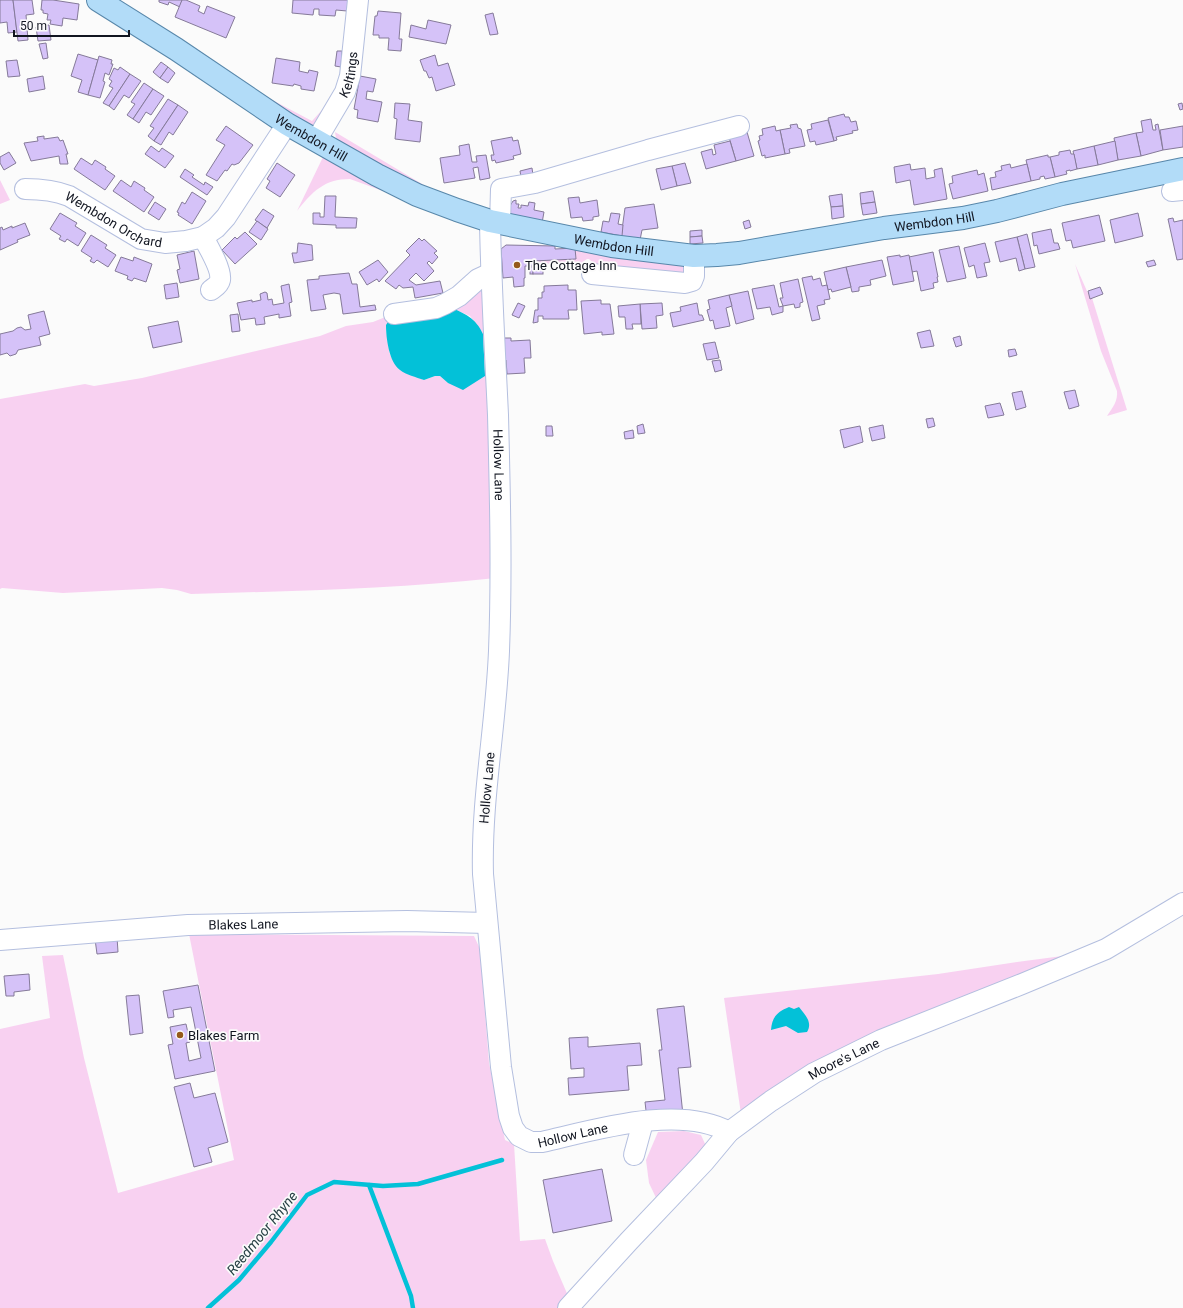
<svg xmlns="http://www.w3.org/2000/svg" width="1183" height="1308" viewBox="0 0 1183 1308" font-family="Roboto,sans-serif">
	<rect width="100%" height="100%" fill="#fbfbfb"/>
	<!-- green -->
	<g fill="#f8d1f1">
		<path d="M261,94L312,121L322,110L332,94L335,97L314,126H308Z"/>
		<path d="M335,132L432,190L429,192L338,141L336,138Z"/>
		<path d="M323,157L402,198L350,179C324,179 312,192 297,211Z"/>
		<path d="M0,180L10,200L0,204Z"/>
		<path d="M575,248L686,264L688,277L600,269L589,259H587L581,263L533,264V261L576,259Z"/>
		<path d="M1075,264L1090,298H1092L1127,410L1107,416C1113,407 1118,401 1117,391L1101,351Z"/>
		<path d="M482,282L496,578C394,589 293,591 191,594L177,590L162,588L63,593L2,588L0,589V399L85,384L94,386L142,378L320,336L346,326L373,322L383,318L405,315L386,330L390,355L400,370L424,380L435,376H440L448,383L485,370L483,334L470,316L449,307Z"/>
		<path d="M189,934L474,936L480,949L489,1063L505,1140L514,1144L520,1241L545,1239L553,1261L569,1298L559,1308H0V1029L50,1018L42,956L63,955L84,1058L118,1193L234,1160Z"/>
		<path d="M1085,953L741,1114L724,998L938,974L1017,962Z"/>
		<path d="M684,1131L701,1135L706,1146L658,1202L649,1183L646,1160L658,1132Z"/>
	</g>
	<!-- water -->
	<g fill="#03c1d8">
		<path d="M449,307C464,313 476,318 483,334L485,376L463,390L448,383L440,376H435L424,380C416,377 406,375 400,370C389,362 386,338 386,325L388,322Z"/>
		<path d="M789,1007L794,1009L799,1007C805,1015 813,1022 807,1032L798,1033L786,1026L771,1030C772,1017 777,1012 789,1007Z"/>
	</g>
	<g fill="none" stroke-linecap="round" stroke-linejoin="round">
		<!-- stream -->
		<g stroke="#03c1d8" stroke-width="4.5">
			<path d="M369,1185L411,1296L413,1308"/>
			<path d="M208,1308L239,1280L271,1242L307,1195L334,1182L383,1186L418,1184L502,1160"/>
		</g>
	</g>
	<!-- building -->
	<g fill="#d5c2f8" stroke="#857a99">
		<path d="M0,0H13L17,32L8,33L7,22L0,23Z"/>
		<path d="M13,0H32L34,14L26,15L28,40L18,41Z"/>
		<path d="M42,0H53L79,4L77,20L63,18L62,26L50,24L51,20H47L48,14L43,13V10H41Z"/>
		<path d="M159,0H182L180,7L169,2L168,5L159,2Z"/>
		<path d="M182,0H186L200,6L198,11L204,14L207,6L235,17L226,38L175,17Z"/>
		<path d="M293,0H348L347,11L336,10L335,16L319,15V9H314L313,15L292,13Z"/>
		<path d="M378,11L401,13L399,39H402L401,51L388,50L389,38H379V35H373L375,16H377Z"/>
		<path d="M493,13L498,34L490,35L485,15Z"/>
		<path d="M428,20L451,25L446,44L409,37L411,25L426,29Z"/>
		<path d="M49,25L51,40L38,41L36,27Z"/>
		<path d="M46,43L48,58L43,59L39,44Z"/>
		<path d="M337,51H342L341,67L335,66Z"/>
		<path d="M78,54L98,60L88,95L78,92L82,80L71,76Z"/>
		<path d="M435,55L438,66L448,63L455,85L436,91L432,77L429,78L426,71H424L420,60Z"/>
		<path d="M99,56L112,60L111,64H113L109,75L105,73L103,81L105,82L100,98L88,95Z"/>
		<path d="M276,58L300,62L299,71L308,73L309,70L318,72L314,91L301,89V86L294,84L293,86L272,83Z"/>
		<path d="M17,60L20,76L8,77L6,61Z"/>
		<path d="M161,62L168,67L160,78L153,72Z"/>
		<path d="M120,67L130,74L109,106L103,103L113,88L109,86L112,81L109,79L114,68L118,70Z"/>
		<path d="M168,67L175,73L168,83L160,78Z"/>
		<path d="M130,74L141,81L129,98L124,95L114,110L109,106Z"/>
		<path d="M43,76L45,89L29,92L27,79Z"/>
		<path d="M360,76L376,79L373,92L367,91L366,99L382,102L378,122L357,118L358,110L354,109Z"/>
		<path d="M144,83L153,89L133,119L127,115L135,104L131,102Z"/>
		<path d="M153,89L164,96L151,115L146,112L139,123L133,119Z"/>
		<path d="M168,99L178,105L154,141L148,136L154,128L150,126Z"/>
		<path d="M395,103L410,104L408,120L422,122L420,142L395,139L397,119L394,118Z"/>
		<path d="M1182,103L1183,109L1180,110L1178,104Z"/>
		<path d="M178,105L188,112L173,135L169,132L161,145L154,141Z"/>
		<path d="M844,114L845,117H849L851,122L856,121L858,130L852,131L853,133L836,137L837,140L834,141L828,118Z"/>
		<path d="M1151,119L1153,130H1156L1155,125L1158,124L1163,150L1141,156L1136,133L1143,132L1141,121Z"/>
		<path d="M828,120L834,141L816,145L815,141L810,142L807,130L812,129L811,124Z"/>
		<path d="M797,124L798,128L801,129L805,146L789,149L790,153L785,154L780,130L791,128L790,125Z"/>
		<path d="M226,126L253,145L239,163L234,165L232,164L227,171L225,170L217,181L206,175L225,145L216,140Z"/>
		<path d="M775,126L776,131L780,130L785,154L765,158V155L762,156L758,141L760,140L759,136L763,135L762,129Z"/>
		<path d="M1183,126V147L1163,150L1160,130Z"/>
		<path d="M747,132L754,156L736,161L729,137Z"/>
		<path d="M1136,133L1141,156L1118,160L1114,138Z"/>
		<path d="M44,136V139L58,137L60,141L63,140L68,154H66L68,164H60L59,156L31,161L24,143L38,141L37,137Z"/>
		<path d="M512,137L513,141L518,140L521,154L513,156L514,159L496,163L495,160L492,161L491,155H494L491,141Z"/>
		<path d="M730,141L736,161L706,169L701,152L712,149L713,155L716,154L714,145Z"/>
		<path d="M1115,141L1118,160L1098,165L1094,146Z"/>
		<path d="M469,144L472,162H477L476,156L486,155L490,178L480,180L478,167L473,168L475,178L444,183L440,158L460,155L459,146Z"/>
		<path d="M151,146L159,152L162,148L174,156L165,168L145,154Z"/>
		<path d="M1094,146L1098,165L1077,169L1073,151Z"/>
		<path d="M1070,150L1071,154H1074L1077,169L1070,171V170L1066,171L1067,174L1055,177L1050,157L1059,155V152Z"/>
		<path d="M9,152L16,163L4,170L0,163V157Z"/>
		<path d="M1048,155V157H1050L1055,177L1045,179L1044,176L1040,177V179L1031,181L1026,160Z"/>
		<path d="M81,158L92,165L95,160L106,167L105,169L115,176L105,190L74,169Z"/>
		<path d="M277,163L295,175L280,197L266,188L270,181L267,179Z"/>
		<path d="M685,163L691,183L677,186L672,166Z"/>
		<path d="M910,164L911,170L925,168L926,179L935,177L934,170L942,168L947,199L914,205L910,180L896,183L894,167Z"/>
		<path d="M1010,164L1011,168L1027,164L1031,181L992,190L990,178L996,177L995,172L1002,170L1001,166Z"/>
		<path d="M672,166L677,186L661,190L656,169Z"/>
		<path d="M532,168L533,175L521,177L520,171Z"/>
		<path d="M185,169L194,175L192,177L204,185L205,182L213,187L207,195L180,177Z"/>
		<path d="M977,170L978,175L984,173L988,191L953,199L949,184L953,183L952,176Z"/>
		<path d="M121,180L131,187L134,181L145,188L144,190L154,197L144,212L113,191Z"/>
		<path d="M873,191L875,202L861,204L860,193Z"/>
		<path d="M192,192L206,201L192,224L178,215L179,213L177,212L182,202L185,204Z"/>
		<path d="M842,194L843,206L831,207L829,196Z"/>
		<path d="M325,196H336L335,217L357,218L356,228H336V225L313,224V213H320V217H324Z"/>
		<path d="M579,197L580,203L597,200L599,216L593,217V220L583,221L582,217L571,218L568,198Z"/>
		<path d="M516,200V204H519L518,208H521V205L528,206L529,202L535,203L534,210L544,212L542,223L510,216V206L513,201Z"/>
		<path d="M155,202L166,209L159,220L148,213Z"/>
		<path d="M875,202L877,213L863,215L861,204Z"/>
		<path d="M654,204L658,228L642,230L640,240L621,237L625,208Z"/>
		<path d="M843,206L844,217L832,219L831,207Z"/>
		<path d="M263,209L274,216L267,228L255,220Z"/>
		<path d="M60,213L77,223L75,226L86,233L78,246L67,239L65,242L59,239L61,236L50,229Z"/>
		<path d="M611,213L620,214L618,224L623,225L622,236L601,232L603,221L609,222Z"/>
		<path d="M1138,213L1143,236L1115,243L1110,220Z"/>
		<path d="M1099,215L1105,241L1073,248L1071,240L1066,241L1062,223Z"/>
		<path d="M1173,218L1174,222L1183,220V259L1177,260L1168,219Z"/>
		<path d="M749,220L751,227L745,229L743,222Z"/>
		<path d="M257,221L268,229L261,240L249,232Z"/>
		<path d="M25,223L30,235L17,240L18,242L0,250V228L2,227L3,230L12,226V228Z"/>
		<path d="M1051,229L1054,243H1058L1060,249L1039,254L1037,245L1034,246L1032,233Z"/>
		<path d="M702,230V236L690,237V231Z"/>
		<path d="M245,232L257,244L235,264L222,250L235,237L237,239Z"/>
		<path d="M1027,234L1035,267L1025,269L1017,237Z"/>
		<path d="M91,235L107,245L105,248L116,255L108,267L97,260L94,263L90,261L92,258L81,251Z"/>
		<path d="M702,236L703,243L690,244V237Z"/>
		<path d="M1017,237L1025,269L1019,271L1016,258L1000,262L995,242Z"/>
		<path d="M419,238L422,241L424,239L437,251L434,253L438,257L432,264L429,261L427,263L434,271L424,281L416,273L409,280L416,285L440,281L443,293L415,298L413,287L403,288L399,285L396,289L385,281L410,255L406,251Z"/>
		<path d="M298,243L312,245L313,260L294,263L292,253H297Z"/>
		<path d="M985,243L990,262L984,263L987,276L977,278L974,265L969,267L964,248Z"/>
		<path d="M506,245L555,246V249L575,248L576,259L533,261V266H525V278H524V286L514,287L513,277L503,278L501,249Z"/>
		<path d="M959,246L966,278L947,282L939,250Z"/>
		<path d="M194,251L199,279L180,283L177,270L180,269L177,255Z"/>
		<path d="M933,252L938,277H937L938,282L933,283L934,288L921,291L917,271L912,272L909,257Z"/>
		<path d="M900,255V257L909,255L914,281L893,285L887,257Z"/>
		<path d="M121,257L133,261L134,257L152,264L146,282L134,278L132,281L127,279L128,276L115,271Z"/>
		<path d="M378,260L388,272L379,282L377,279L367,285L359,272Z"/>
		<path d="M882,260L886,276L870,280L871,285L859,287V291L852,292L846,267Z"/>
		<path d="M1154,260L1156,265L1148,267L1146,262Z"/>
		<rect x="530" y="267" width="3" height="7"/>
		<rect x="533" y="267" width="10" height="7"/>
		<path d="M846,267L851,287L832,292L831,289L828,290L824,272Z"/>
		<path d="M349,273L352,284H357L360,307L375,305L376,310L343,314L340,294L334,293L323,295L326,309L311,311L307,280L319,279V276Z"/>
		<path d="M812,276L813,280L820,278L822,286L827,285L830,299L824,300L825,304L817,306L820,319L812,321L802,278Z"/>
		<path d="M798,279L803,302L800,303V307L795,308L794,304L783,306L780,298H783L780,283Z"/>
		<path d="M177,283L179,297L166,299L164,285Z"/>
		<path d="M289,284L292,302L289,303L291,316L279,318V314L264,317L265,324L256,325L255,318L241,320L237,303L252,300V302L261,300L260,294L265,292L267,293L268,300L272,299L273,305L284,303L281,286Z"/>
		<path d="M568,285V290H576L577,310H568L569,319H543V316H538V322L533,323L535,310H538V298H542V292H544V286Z"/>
		<path d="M774,285L779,307L783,306V312L772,315L770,307L757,309L752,289Z"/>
		<path d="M1100,287L1103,294L1090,299L1088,291Z"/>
		<path d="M748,291L754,319L736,324L729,295Z"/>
		<path d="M729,295L732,306L726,308L730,326L715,329L713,320L710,321L707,310L710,309L708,300Z"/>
		<path d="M601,300V304H610L614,334L602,335V332L584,334L581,301Z"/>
		<path d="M518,303L525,306L519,318L512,315Z"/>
		<path d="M662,303L663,315L656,316L657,328L642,329L640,304Z"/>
		<path d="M697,303L699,315H702L704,320L673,327L670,313L681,311L680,307Z"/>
		<path d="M640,304L641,324H632L633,329H626L625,317H619L618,306Z"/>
		<path d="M44,311L50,334L39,337L41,345L18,350L16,354L10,356L7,353L0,355V334L13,331L17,328L21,327L25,330L31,329L28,315Z"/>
		<path d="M238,314L240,331L232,332L230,315Z"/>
		<path d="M178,321L182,342L153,348L148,327Z"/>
		<path d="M930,330L934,346L921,348L917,333Z"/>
		<path d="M960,336L962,345L956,347L953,338Z"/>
		<path d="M504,338H511V341L530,340L531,358H524L525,373L507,374L506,360H500Z"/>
		<path d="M715,342L719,358L707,360L703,344Z"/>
		<path d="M1015,349L1017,355L1009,357L1008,350Z"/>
		<path d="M720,360L722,370L715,372L712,361Z"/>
		<path d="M1075,390L1079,406L1069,409L1064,392Z"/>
		<path d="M1022,391L1026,407L1016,410L1012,393Z"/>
		<path d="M1000,403L1004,415L988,418L985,406Z"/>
		<path d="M933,418L935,426L928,428L926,419Z"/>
		<path d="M643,424L645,433L638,434L637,426Z"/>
		<path d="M883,425L885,438L872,441L869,428Z"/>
		<path d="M546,426H552L553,436H546Z"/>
		<path d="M860,426L863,442L844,448L840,430Z"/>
		<path d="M633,430L634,438L625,439L624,432Z"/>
		<path d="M117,937L118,952L97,954L95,939Z"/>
		<path d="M29,974L30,990L14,992V996H6L4,976Z"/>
		<path d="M198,985L215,1071L175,1079L168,1045L173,1044L170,1027L186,1024L190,1042L186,1043L189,1061L201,1058L191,1007L173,1010L174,1017L168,1018L163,991Z"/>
		<path d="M139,995L143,1033L130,1035L126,996Z"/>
		<path d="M684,1006L691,1067L678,1068L683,1115L647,1119L645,1102L665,1100L659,1050H662L657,1009Z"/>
		<path d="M588,1037V1047L640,1043L642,1065L627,1066L629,1090L569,1095L568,1078L584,1077V1068L571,1069L569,1038Z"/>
		<path d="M190,1083L194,1098L215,1093L228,1142L208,1148L212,1162L194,1167L174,1087Z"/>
		<path d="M602,1169L612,1221L553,1233L543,1180Z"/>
	</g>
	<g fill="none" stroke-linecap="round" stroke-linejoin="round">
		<defs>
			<g id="minor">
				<path id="s1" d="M316,141L345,92L350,76L358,0"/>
				<path id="s2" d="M25,189C41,189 54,190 69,196L141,239L165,243L186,241L203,237"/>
				<path d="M1172,191L1183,190"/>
				<path id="s3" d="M490,221C491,286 495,350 498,415C500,494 502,573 499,651C496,726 481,799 483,874L501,1067L509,1116L513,1128L519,1136L531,1142H542C595,1130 679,1104 729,1132"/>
				<path d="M500,224L501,189L535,183L648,150L739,126"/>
				<path d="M592,274L685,283L692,281L694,276V256"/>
				<path d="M211,290C215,287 219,285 220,280C222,270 208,246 203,237L216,228L226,217L287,124"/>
				<path d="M394,314L436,308L445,304L459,296L478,279L491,273"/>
				<path id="s4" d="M0,940L188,925L407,921L487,923"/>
				<path d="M634,1155L643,1122"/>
				<path id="s5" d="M568,1308L629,1241L704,1162L729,1132L771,1101L814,1073L881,1040L1022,984L1106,949L1183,903"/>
			</g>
			<g id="major">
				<path id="s6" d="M98,0L176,49L287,124L377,175L417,195L457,210L490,221L612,246L694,256L717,255L739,253L884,228L963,218L997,211L1062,194L1183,169"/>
			</g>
		</defs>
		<!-- minor casing -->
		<use href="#minor" stroke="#b4bfdf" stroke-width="22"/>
		<!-- major casing -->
		<use href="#major" stroke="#5887aa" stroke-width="24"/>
		<!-- minor -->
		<use href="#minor" stroke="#fff" stroke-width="20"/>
		<!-- major -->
		<use href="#major" stroke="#b2dcf8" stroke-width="22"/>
	</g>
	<!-- markers -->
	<g fill="#955a1a" stroke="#fbfbfb" stroke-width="1.5">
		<circle cx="517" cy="265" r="4"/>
		<circle cx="180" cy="1035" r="4"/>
	</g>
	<g text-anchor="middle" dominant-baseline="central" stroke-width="3.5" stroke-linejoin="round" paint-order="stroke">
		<!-- street labels -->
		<g font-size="13" fill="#111520" stroke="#fbfbfb">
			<text stroke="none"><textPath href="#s1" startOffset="75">Keltings</textPath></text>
			<text stroke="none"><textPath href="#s6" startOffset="254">Wembdon Hill</textPath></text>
			<text stroke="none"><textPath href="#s2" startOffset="96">Wembdon Orchard</textPath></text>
			<text stroke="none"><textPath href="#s6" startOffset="902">Wembdon Hill</textPath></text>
			<text stroke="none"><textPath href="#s6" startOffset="578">Wembdon Hill</textPath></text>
			<text stroke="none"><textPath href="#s3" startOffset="244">Hollow Lane</textPath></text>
			<text transform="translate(487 788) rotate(-85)">Hollow Lane</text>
			<text stroke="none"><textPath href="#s4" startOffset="244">Blakes Lane</textPath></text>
			<text stroke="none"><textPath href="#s5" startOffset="375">Moore's Lane</textPath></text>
			<text stroke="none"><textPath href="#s3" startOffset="976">Hollow Lane</textPath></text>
		</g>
		<!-- poi labels -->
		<g font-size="13" fill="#111520" stroke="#fbfbfb" text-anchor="start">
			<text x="525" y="265">The Cottage Inn</text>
			<text x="188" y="1035">Blakes Farm</text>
		</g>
		<!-- water labels -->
		<g font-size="14" font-style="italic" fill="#284145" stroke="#fbfbfb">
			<text transform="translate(262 1233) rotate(-51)">Reedmoor Rhyne</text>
		</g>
	</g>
	<!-- scale -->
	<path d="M14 30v6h115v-6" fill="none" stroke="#111520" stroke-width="2"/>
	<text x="20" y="30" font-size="12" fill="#111520" stroke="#fbfbfb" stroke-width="3" paint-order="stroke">50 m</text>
</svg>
